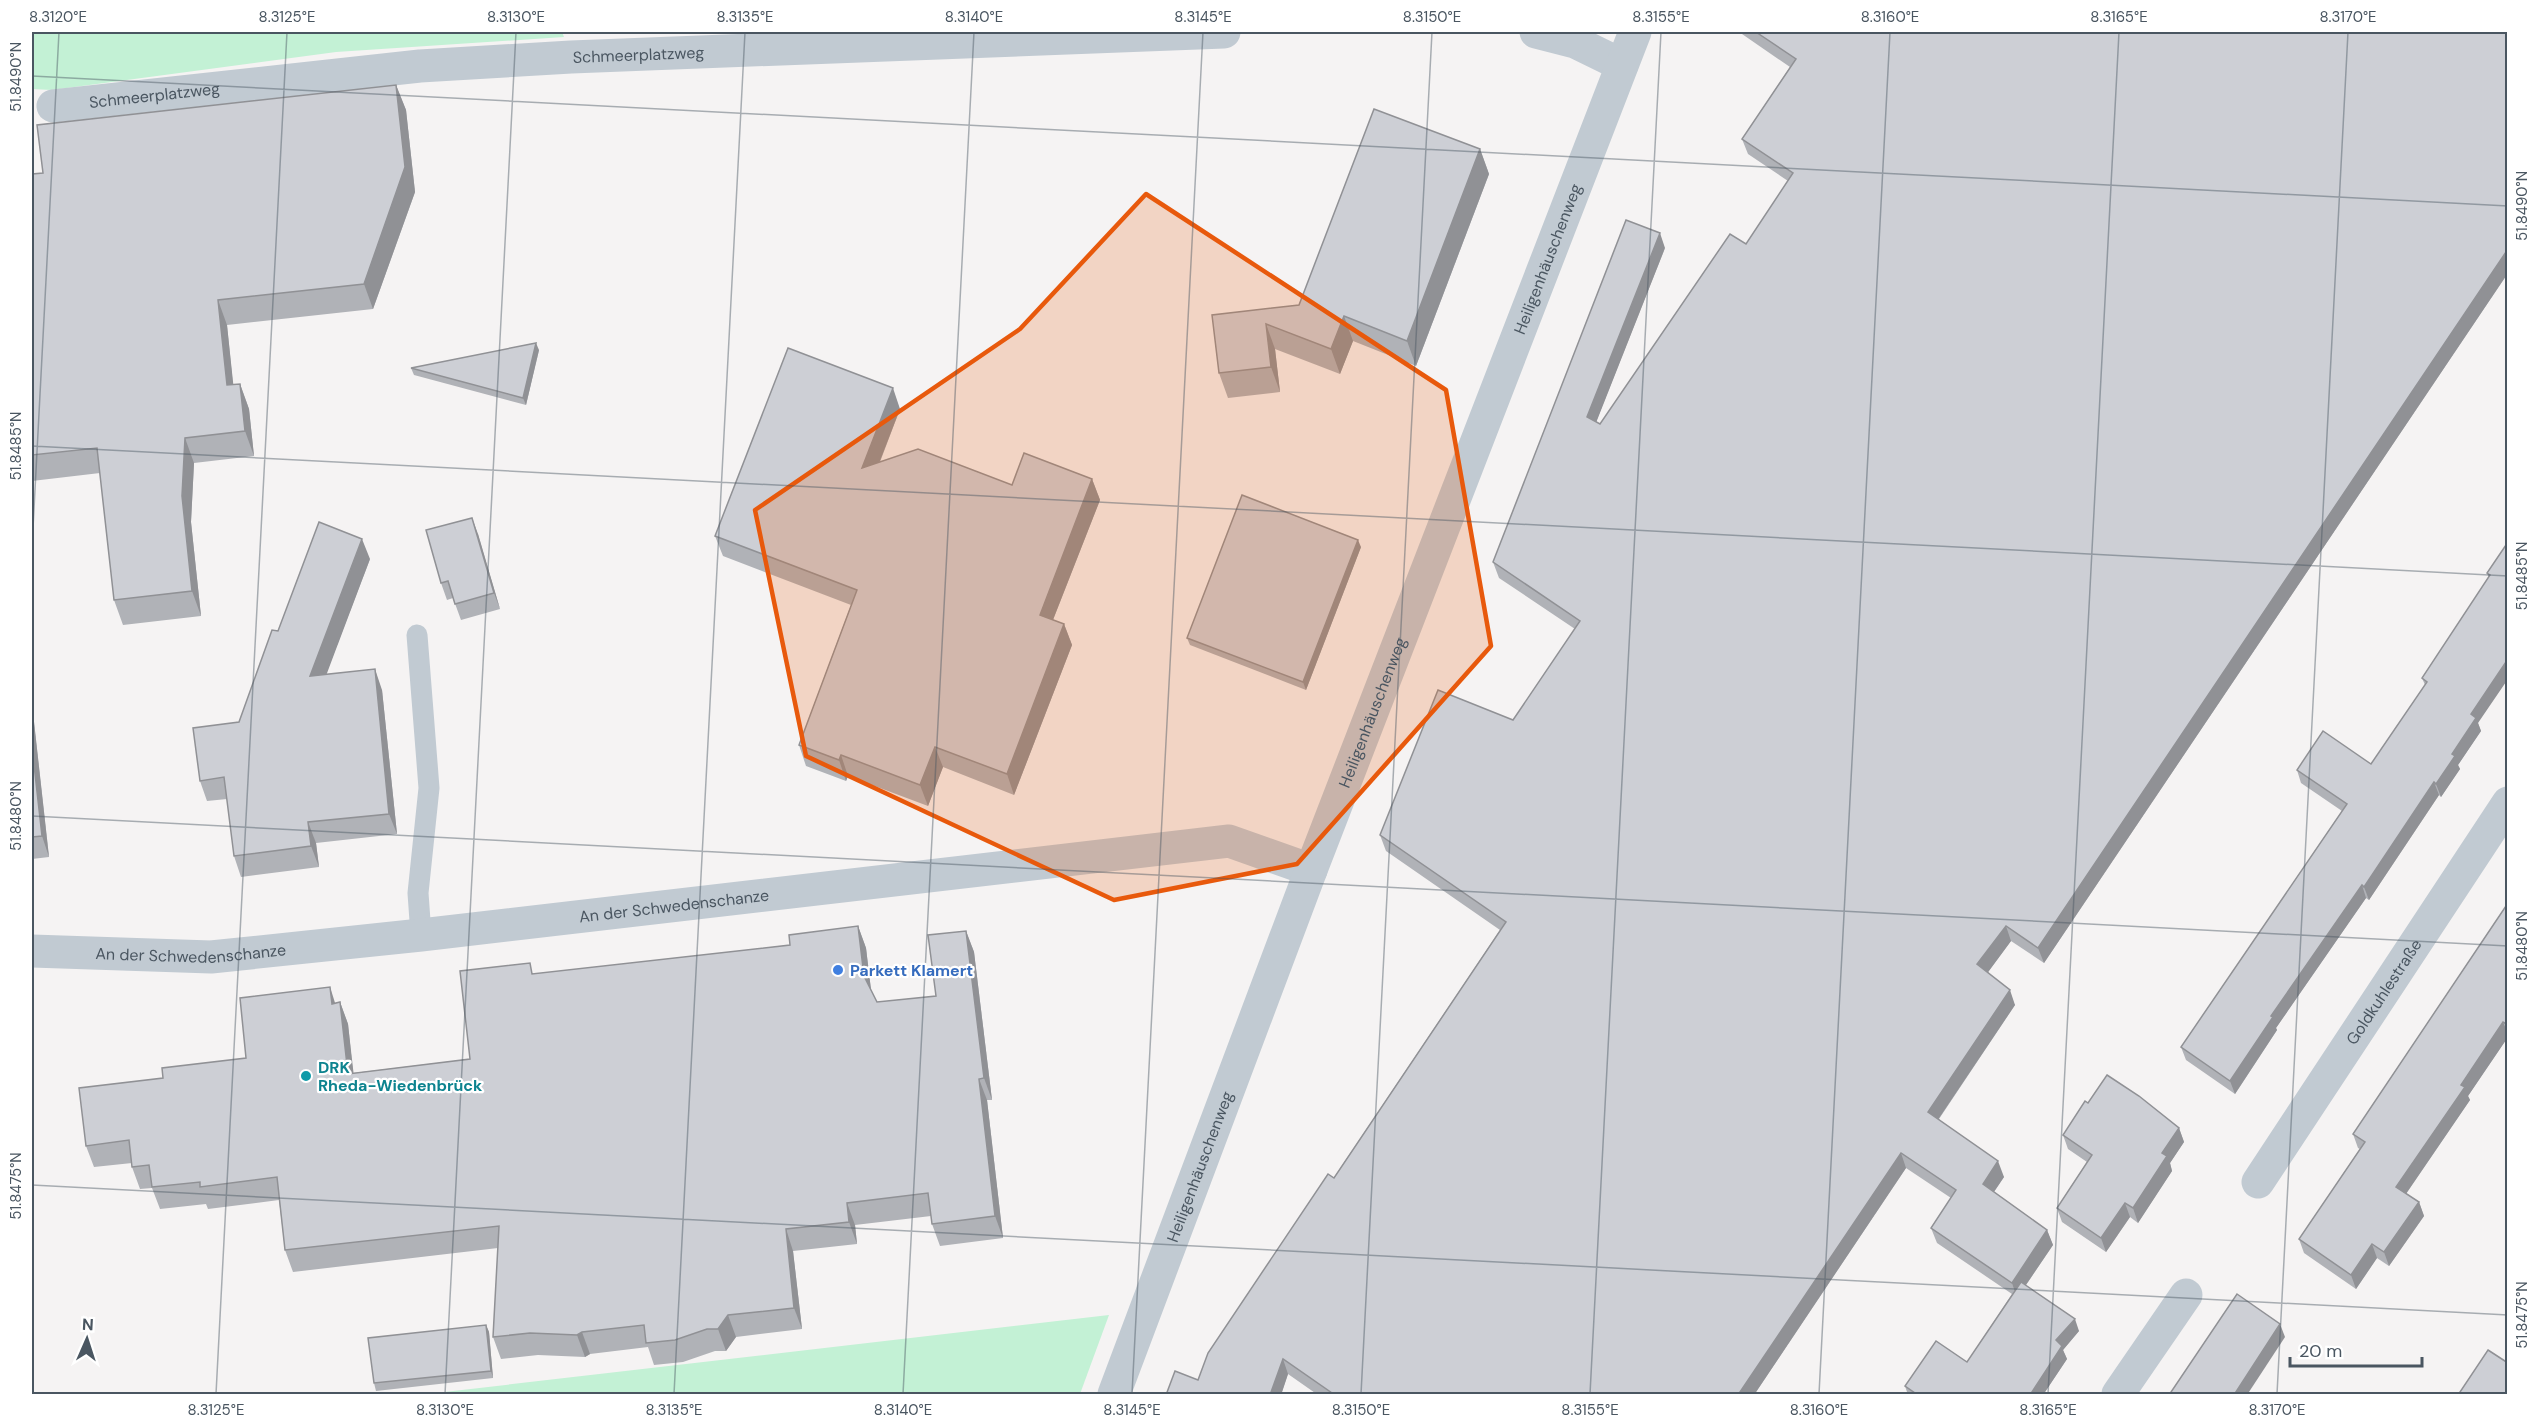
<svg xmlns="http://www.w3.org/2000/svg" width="2539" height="1426" viewBox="0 0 2539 1426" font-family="'DM Sans',sans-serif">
	<rect width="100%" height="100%" fill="#f5f3f3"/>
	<!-- green -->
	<g fill="#c3f1d5">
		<path d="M32,32H562L564,37L336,52L52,90L32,89Z"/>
		<path d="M1109,1315L1080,1394H427Z"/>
	</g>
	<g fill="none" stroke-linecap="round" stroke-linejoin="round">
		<!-- lane -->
		<path stroke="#c1cad2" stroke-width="21" d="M417,635L429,788L418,893L421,935"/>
		<!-- street -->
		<g stroke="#c1cad2" stroke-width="33">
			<path d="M1536,32L1575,42L1622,65"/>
			<path id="s1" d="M53,106L420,66L571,57L1224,32"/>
			<path id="s2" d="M32,951L211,957L421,935L1229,841L1311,870"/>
			<path id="s3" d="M2258,1182L2508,803"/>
			<path id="s4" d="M1114,1394L1311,870L1635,32"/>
			<path d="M2118,1394L2186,1295"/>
		</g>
	</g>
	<!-- wall -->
	<g fill="#b0b2b7">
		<path d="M1741,32H2508V273L2044,963L2011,941L1988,972L2015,1005L1939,1119L2004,1177L1994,1192L2047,1230L2053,1245L2026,1285L2079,1331L2063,1350L2067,1359L2043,1395H1908L1905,1386L1967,1362L2012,1294L1937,1243L1931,1228L1951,1198L1906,1168L1754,1395H1318L1288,1374L1281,1395H1166L1198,1380L1500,930L1386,851L1380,835L1513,720L1575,629L1499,578L1493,562L1665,248L1596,422L1600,424L1746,244L1788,181L1748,154L1742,139L1790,67L1742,34Z"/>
		<path d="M396,85L406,110L415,192L373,309L227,325L233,385L240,384L249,409L254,456L194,463L191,522L201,616L123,625L114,600L100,473L32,481V174L43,173Z"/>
		<path d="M1480,149L1489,174L1416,366L1353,341L1340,374L1275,349L1280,392L1228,398L1219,373L1212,315L1299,305Z"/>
		<path d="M539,350L526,405L414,375L411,368Z"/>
		<path d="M900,409L880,462L1012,485L1092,479L1100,500L1053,620L1064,624L1072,645L1014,795L943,767L928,806L848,776L846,781L806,766L799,745L851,605L723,556L715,536Z"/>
		<path d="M478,534L500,609L461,620L453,598L447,600L441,583Z"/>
		<path d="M2508,542L2478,723L2481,731L2458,765L2460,769L2441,797L2439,795L2369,900L2366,898L2276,1028L2277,1030L2235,1094L2186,1060L2181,1047L2342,811L2301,783L2297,770L2371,764L2425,685L2422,678L2489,578L2487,573Z"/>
		<path d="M1361,547L1306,690L1190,645L1187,638Z"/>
		<path d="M370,559L326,674L382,690L397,834L316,843L319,867L241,877L234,856L227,799L207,801L200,781L239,722L278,631Z"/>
		<path d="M32,704L49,857L32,859Z"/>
		<path d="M2508,903V1037L2468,1096L2470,1100L2406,1194L2419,1202L2424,1216L2389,1266L2377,1258L2356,1289L2304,1253L2299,1239L2360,1149L2358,1148L2353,1134Z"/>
		<path d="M858,926L866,948L871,990L877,1002L936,996L966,931L974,952L992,1100H987L1003,1238L940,1246L932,1224L931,1216L855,1225L857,1244L793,1251L802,1329L736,1337L726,1351H715L683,1362L654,1365L648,1347L590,1354L585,1357L538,1355L501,1359L493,1337L498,1248L293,1272L285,1250L279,1200L208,1209L206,1204L160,1209L152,1188L140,1189L132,1167V1163L94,1167L86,1146L163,1078L246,1058L335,1003L340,1002L348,1024L353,1073L470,1059L534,974L790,945Z"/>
		<path d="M2088,1103L2179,1128L2184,1142L2170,1163L2172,1171L2138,1223L2130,1217L2106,1252L2062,1222L2057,1208L2087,1162L2068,1149L2063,1135Z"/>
		<path d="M486,1325L489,1332L493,1378L376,1391L374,1383Z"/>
	</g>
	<!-- shaded-wall -->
	<g fill="#909195">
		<path d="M396,85L406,110L415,192L373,309L364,284Z"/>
		<path d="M1480,149L1489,174L1416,366L1407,341Z"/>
		<path d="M1660,233L1665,248L1592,433L1587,417Z"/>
		<path d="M2508,249V273L2044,963L2038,948Z"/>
		<path d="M218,300L227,325L236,410L227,385Z"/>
		<path d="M1344,316L1353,341L1340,374L1331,349Z"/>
		<path d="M1266,324L1275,349L1280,392L1271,367Z"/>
		<path d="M536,343L539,350L526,405L523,398Z"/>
		<path d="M240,384L249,409L254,456L245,431Z"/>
		<path d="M893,388L900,409L869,489L862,468Z"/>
		<path d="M185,438L194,463L191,522L201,616L192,591L182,496Z"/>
		<path d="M1092,479L1100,500L1047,635L1040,615Z"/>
		<path d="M472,518L478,534L500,609L494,593Z"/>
		<path d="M362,539L370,559L318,697L310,676Z"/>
		<path d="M1358,540L1361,547L1306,690L1303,682Z"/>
		<path d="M1064,624L1072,645L1014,795L1007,774Z"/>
		<path d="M2508,659V679L2478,723L2481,731L2458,765L2460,769L2441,797L2436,784L2471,714Z"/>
		<path d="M375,669L382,690L397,834L389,814Z"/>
		<path d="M32,704L49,857L42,836L32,747Z"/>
		<path d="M935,747L943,767L928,806L920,785Z"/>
		<path d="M841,755L848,776L846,781L839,760Z"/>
		<path d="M2434,782L2439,795L2369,900L2364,887Z"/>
		<path d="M308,822L316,843L319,867L311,846Z"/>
		<path d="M2362,885L2366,898L2276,1028L2277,1030L2235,1094L2230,1081L2271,1016Z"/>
		<path d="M858,926L866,948L872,998L864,976Z"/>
		<path d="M2006,926L2011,941L1983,979L1977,964Z"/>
		<path d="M966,931L974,952L992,1100L984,1078Z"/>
		<path d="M330,987L337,1009L332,1004Z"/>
		<path d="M2010,990L2015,1005L1933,1127L1928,1112Z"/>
		<path d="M340,1002L348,1024L356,1095L348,1074Z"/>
		<path d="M2503,1022L2508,1034V1037L2468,1096L2470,1100L2401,1201L2396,1187L2461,1085Z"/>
		<path d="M979,1079L987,1100L1003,1238L995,1216Z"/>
		<path d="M2179,1128L2184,1142L2170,1163L2172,1171L2138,1223L2133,1208L2162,1153Z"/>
		<path d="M1901,1153L1906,1168L1754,1395H1738Z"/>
		<path d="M1998,1161L2004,1177L1989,1199L1983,1184Z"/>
		<path d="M2419,1202L2424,1216L2389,1266L2384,1252Z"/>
		<path d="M847,1203L855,1225L857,1244L849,1222Z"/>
		<path d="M2125,1203L2130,1217L2106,1252L2101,1238Z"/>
		<path d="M786,1229L793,1251L802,1329L794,1308Z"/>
		<path d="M2047,1230L2053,1245L2017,1298L2012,1283Z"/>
		<path d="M2372,1244L2377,1258L2356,1289L2351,1275Z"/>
		<path d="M728,1315L736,1337L726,1351L718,1329Z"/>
		<path d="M2075,1319L2079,1331L2063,1350L2067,1359L2043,1395H2030L2056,1340Z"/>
		<path d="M2280,1324L2285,1337L2247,1395H2234Z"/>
		<path d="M486,1325L489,1332L493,1378L491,1371Z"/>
		<path d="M582,1332L590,1354L585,1357L577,1335Z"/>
		<path d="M1283,1359L1288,1374L1281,1395H1270Z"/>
	</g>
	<!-- building -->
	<g fill="#cdcfd5" stroke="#909195" stroke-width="1.5">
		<path d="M1756,32H2508V249L2038,948L2006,926L1977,964L2010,990L1928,1112L1998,1161L1983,1184L2047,1230L2012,1283L1931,1228L1956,1190L1901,1153L1738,1395H1335L1283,1359L1270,1395H1166L1175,1371L1198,1380L1208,1353L1328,1174L1334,1178L1506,922L1380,835L1438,690L1513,720L1580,621L1493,562L1626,220L1660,233L1587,417L1600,424L1730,234L1746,244L1793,173L1742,139L1796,59Z"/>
		<path d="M396,85L405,167L364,284L218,300L227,385L240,384L245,431L185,438L182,496L192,591L114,600L97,448L32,455V174L43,173L37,125Z"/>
		<path d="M1374,109L1480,149L1407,341L1344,316L1331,349L1266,324L1271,367L1219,373L1212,315L1299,305Z"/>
		<path d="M536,343L523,398L411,368Z"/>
		<path d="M788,348L893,388L862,468L918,449L1012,485L1024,453L1092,479L1040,615L1064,624L1007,774L935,747L920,785L841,755L839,760L799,745L857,590L715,536Z"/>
		<path d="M1242,495L1358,540L1303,682L1187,638Z"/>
		<path d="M472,518L494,593L455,604L448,581L441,583L426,530Z"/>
		<path d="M319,522L362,539L310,676L375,669L389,814L308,822L311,846L234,856L224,777L200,781L193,728L239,722L272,630L278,631Z"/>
		<path d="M2508,542V659L2471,714L2476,718L2452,754L2455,756L2436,784L2434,782L2364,887L2362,885L2271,1016L2273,1017L2230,1081L2181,1047L2347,804L2297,770L2323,731L2371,764L2427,682L2422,678L2490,575L2487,573Z"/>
		<path d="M32,747L42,836L32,837Z"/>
		<path d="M2508,903V1025L2503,1022L2461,1085L2465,1087L2396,1187L2419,1202L2384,1252L2372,1244L2351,1275L2299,1239L2365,1142L2353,1134Z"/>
		<path d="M858,926L864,976L877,1002L936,996L928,935L966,931L984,1078L979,1079L995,1216L932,1224L928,1193L847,1203L849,1222L786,1229L794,1308L728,1315L718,1329H707L675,1340L646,1343L644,1325L582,1332L577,1335L530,1333L493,1337L499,1226L285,1250L277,1177L200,1187V1182L152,1187L149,1165L132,1167L129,1140L86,1146L79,1088L163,1078L162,1068L246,1058L240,998L330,987L332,1004L340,1002L348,1074L470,1059L460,971L530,963L532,974L790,945L789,935Z"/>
		<path d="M2107,1075L2139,1096L2179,1128L2162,1153L2167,1156L2133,1208L2125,1203L2101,1238L2057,1208L2092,1155L2063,1135L2085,1101L2088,1103Z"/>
		<path d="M2021,1282L2075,1319L2056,1340L2062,1346L2030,1395H1918L1905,1386L1936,1341L1967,1362Z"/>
		<path d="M2237,1294L2280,1324L2234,1395H2169Z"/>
		<path d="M486,1325L491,1371L374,1383L368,1338Z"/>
		<path d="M2488,1350L2508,1363V1395H2458Z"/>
	</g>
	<!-- marked area -->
	<path fill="#e8590c" fill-opacity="0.2" stroke="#e8590c" stroke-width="4.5" stroke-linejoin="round" d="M1146,194L1446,390L1491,646L1297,864L1114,900L806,756L755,510L1020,329Z"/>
	<!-- ticks -->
	<path fill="none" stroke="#4a5661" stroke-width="1.5" stroke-opacity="0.45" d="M32,76L2508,206M32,446L2508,576M32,547L59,32M32,816L2508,946M32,1185L2508,1315M216,1394L287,32M445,1394L516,32M674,1394L745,32M903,1394L974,32M1132,1394L1203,32M1361,1394L1432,32M1590,1394L1661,32M1819,1394L1890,32M2048,1394L2119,32M2277,1394L2348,32M2506,1394L2508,1357"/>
	<!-- markers -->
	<circle fill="#3f7fe0" stroke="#fff" stroke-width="2" cx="838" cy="970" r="6"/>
	<circle fill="#0f9aa8" stroke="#fff" stroke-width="2" cx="306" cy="1076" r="6"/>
	<g text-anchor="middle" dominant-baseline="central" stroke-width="4.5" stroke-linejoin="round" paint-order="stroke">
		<!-- street labels -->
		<g font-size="16" fill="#4a5661" stroke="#fff">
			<text stroke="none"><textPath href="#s1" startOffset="588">Schmeerplatzweg</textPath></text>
			<text stroke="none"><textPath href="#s1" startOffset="102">Schmeerplatzweg</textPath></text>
			<text stroke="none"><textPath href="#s4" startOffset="1215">Heiligenhäuschenweg</textPath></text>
			<text stroke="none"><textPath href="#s4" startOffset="729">Heiligenhäuschenweg</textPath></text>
			<text stroke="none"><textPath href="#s2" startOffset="645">An der Schwedenschanze</textPath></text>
			<text stroke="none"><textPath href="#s2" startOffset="159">An der Schwedenschanze</textPath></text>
			<text stroke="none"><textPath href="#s3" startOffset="228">Goldkuhlestraße</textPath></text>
			<text stroke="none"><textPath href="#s4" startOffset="243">Heiligenhäuschenweg</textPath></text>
		</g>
		<!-- shop labels -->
		<g font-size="16" font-weight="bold" fill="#366cbe" stroke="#fff" text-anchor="start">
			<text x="850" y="970">Parkett Klamert</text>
		</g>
		<!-- culture labels -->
		<g font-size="16" font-weight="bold" fill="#0d838f" stroke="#fff" text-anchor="start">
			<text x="318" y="1067">DRK<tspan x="318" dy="18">Rheda-Wiedenbrück</tspan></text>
		</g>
	</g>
	<!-- border -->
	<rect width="2539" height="1426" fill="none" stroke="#ffffff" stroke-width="66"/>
	<!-- north arrow -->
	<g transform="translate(87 1339) rotate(3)" stroke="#ffffff" stroke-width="4.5" paint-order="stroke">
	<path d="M0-4.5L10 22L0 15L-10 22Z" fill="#4a5661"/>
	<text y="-9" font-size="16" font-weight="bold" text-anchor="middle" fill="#4a5661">N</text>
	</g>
	<!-- scale -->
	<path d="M2290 1357v9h132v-9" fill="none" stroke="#4a5661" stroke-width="3"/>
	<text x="2299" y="1357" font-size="18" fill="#4a5661" stroke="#ffffff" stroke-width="4.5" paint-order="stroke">20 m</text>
	<rect x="33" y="33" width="2473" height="1360" fill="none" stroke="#4a5661" stroke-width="2"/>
	<g font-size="15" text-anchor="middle" fill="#4a5661">
		<text x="58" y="22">8.3120°E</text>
		<text x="287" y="22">8.3125°E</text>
		<text x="516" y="22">8.3130°E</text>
		<text x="745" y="22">8.3135°E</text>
		<text x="974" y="22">8.3140°E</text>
		<text x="1203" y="22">8.3145°E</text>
		<text x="1432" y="22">8.3150°E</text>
		<text x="1661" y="22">8.3155°E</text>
		<text x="1890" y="22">8.3160°E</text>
		<text x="2119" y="22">8.3165°E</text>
		<text x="2348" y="22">8.3170°E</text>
		<text transform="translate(16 77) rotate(-90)" y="5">51.8490°N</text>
		<text transform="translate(2522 206) rotate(-90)" y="5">51.8490°N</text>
		<text transform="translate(16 446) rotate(-90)" y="5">51.8485°N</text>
		<text transform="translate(2522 576) rotate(-90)" y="5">51.8485°N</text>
		<text transform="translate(16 816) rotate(-90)" y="5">51.8480°N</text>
		<text transform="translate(2522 946) rotate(-90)" y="5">51.8480°N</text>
		<text transform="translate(16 1186) rotate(-90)" y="5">51.8475°N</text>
		<text transform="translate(2522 1315) rotate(-90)" y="5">51.8475°N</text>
		<text x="216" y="1415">8.3125°E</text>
		<text x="445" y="1415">8.3130°E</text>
		<text x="674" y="1415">8.3135°E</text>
		<text x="903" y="1415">8.3140°E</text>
		<text x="1132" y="1415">8.3145°E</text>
		<text x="1361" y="1415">8.3150°E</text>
		<text x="1590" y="1415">8.3155°E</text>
		<text x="1819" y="1415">8.3160°E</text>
		<text x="2048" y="1415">8.3165°E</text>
		<text x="2277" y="1415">8.3170°E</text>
	</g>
</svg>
